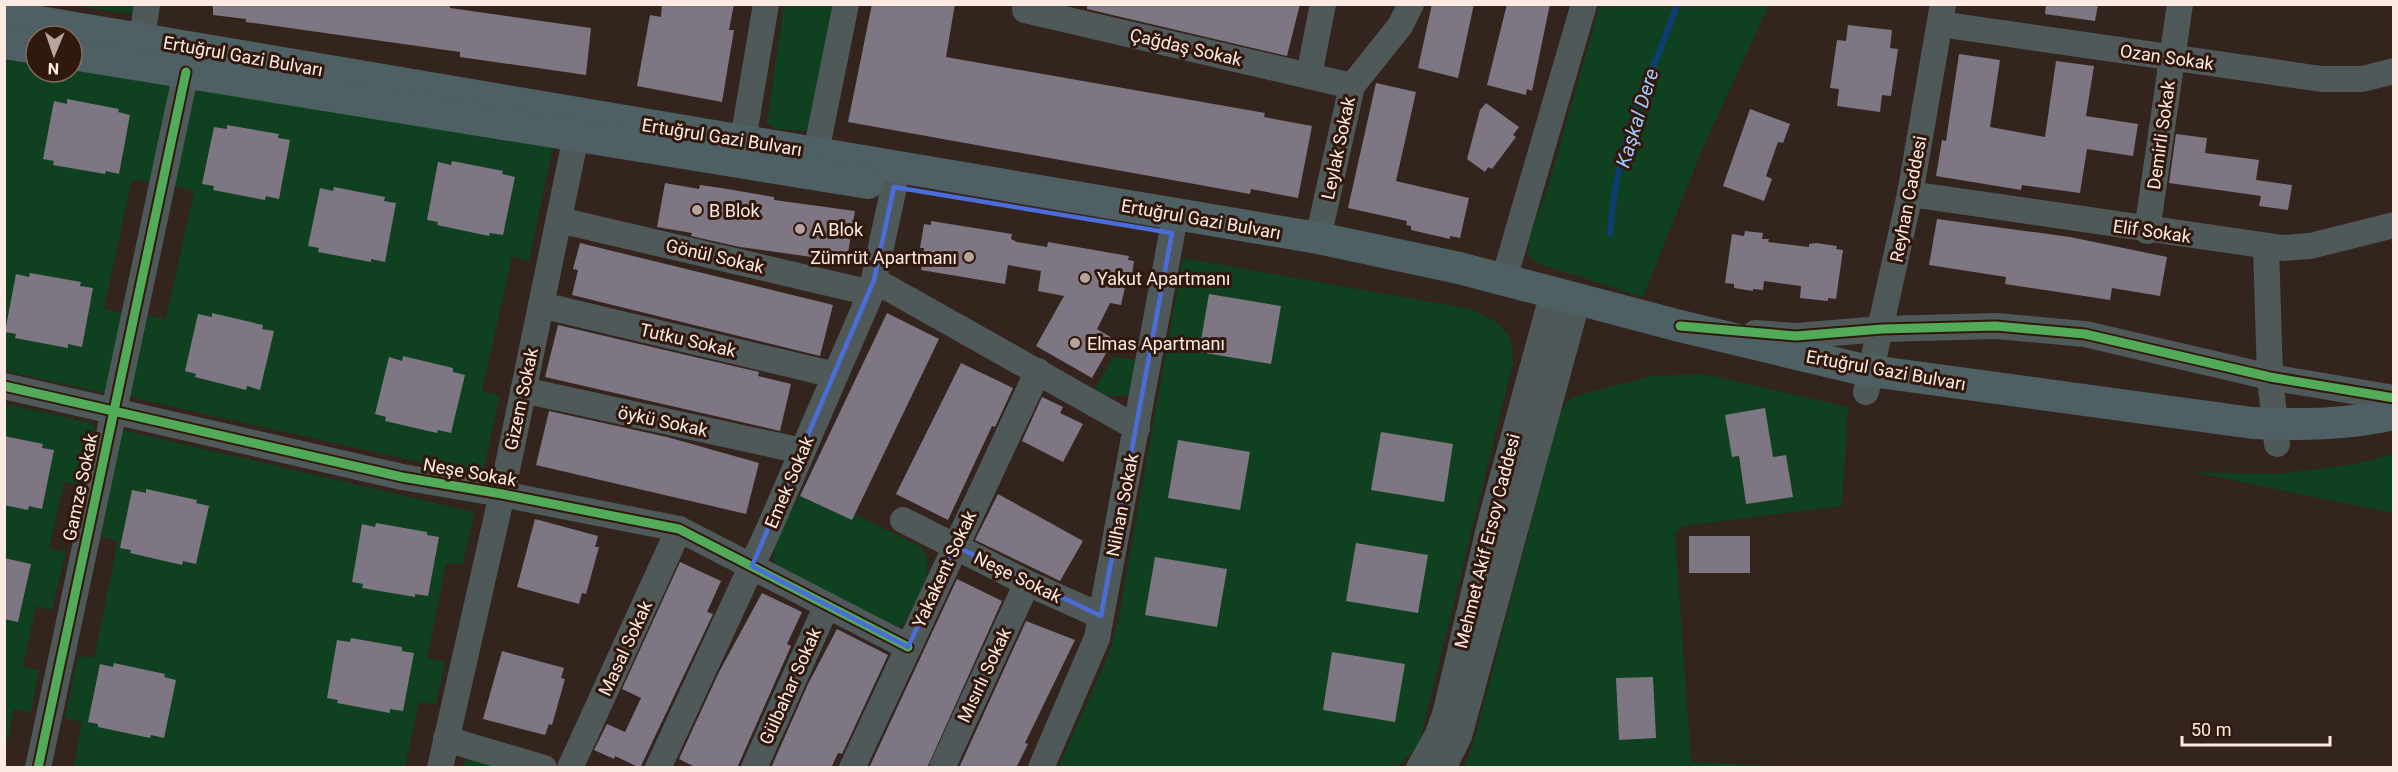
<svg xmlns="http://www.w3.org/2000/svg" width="2398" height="772" viewBox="0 0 2398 772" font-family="Roboto,sans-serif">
	<rect width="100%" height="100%" fill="#33241d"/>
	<!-- green -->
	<g fill="#0f4121">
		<path d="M68,5H134L132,14Z"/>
		<path d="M784,5H834L813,125L805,131L777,129L767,123Z"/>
		<path d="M1600,5H1769L1704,145L1643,297L1536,263L1528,255L1529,238L1548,188Z"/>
		<path d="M4,55L36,60V72H72V66L172,82L150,183L132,179L104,309L122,313L105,393L5,371Z"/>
		<path d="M196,85L553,147L529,261L512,257L482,391L500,396L482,476L129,397L148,316L166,319L194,191L175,186Z"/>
		<path d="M1183,258L1471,309C1500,323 1513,329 1513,363L1419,744L1398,767L1058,768L1109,654L1118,621Z"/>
		<path d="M1113,357L1138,360L1132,390L1127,395L1106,397L1093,392Z"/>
		<path d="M1703,374L1848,407L1842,506L1682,526L1675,533L1691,762L1798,767L1463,768L1473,745L1559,417L1566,402L1579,395L1652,376Z"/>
		<path d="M5,404L95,424L81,485L64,482L49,548L66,552L52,610L36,606L23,667L39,670L31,713L14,709L5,753Z"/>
		<path d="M122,430L474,512L463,565L446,563L427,658L445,662L436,704L419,702L405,767H73L82,722L65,718L78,656L94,658L118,541L101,537Z"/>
		<path d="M2393,454V513L2192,472L2276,474L2355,464Z"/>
		<path d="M799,496L852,520L855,514L921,547C939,572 916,599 904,623L898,628L777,571C765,549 789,517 799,496Z"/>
		<path d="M467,753L509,768H463Z"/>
	</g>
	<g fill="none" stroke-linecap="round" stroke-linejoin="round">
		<!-- stream -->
		<path stroke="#0c3e72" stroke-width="6" d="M1610,234C1613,189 1624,141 1640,99C1652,67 1666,38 1677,4"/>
	</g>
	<!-- building -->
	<g fill="#7e7683">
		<path d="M213,4H450V8L591,28L586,75L460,57V52L246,22V19L213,15Z"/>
		<path d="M662,4H734L729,30H734L722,102L637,86L650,15L661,17Z"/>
		<path d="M872,4H955L946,57L1265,113L1264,117L1312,126L1298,198L1251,189L1250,194L848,122Z"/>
		<path d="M1087,4H1300L1287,56L1087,9Z"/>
		<path d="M1432,4H1474L1458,78L1418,68Z"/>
		<path d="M1507,4H1550L1532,91L1527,89L1526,95L1487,85Z"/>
		<path d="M2046,4H2098L2095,21L2045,14Z"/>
		<path d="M1848,25L1892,30L1890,48L1898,49L1891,96L1882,95L1880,112L1837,106L1839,89L1830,88L1837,40L1846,41Z"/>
		<path d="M1959,54L2000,60L1990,127L2045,137L2056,61L2094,66L2086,116L2138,124L2133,156L2087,149L2080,193L2022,185L2021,190L1936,176L1942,140L1946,141Z"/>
		<path d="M1376,83L1416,92L1396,181L1469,198L1460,238L1450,236V239L1411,230V226L1406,225L1407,221L1348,208Z"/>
		<path d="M67,99L119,109L118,112L130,115L119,174L106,171L105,174L53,165L54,161L43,159L54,101L67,104Z"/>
		<path d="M1486,103L1519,127L1513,135L1516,137L1492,169L1488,167L1485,172L1467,159L1480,110Z"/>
		<path d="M1750,109L1790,124L1783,143L1778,142L1766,176L1772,179L1764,201L1723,186Z"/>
		<path d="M227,125L279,134L278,138L290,140L279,199L266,196L265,200L213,190L214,186L202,184L214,127L227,129Z"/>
		<path d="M2176,134L2207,138L2205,153L2259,160L2256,180L2292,185L2288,210L2259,206L2261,196L2169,183Z"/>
		<path d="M452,161L503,171L502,174L515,177L503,235L490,233L489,236L437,225L438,222L427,220L438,162L451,165Z"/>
		<path d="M665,183L699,189L700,185L721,188L774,197V200L855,211L846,265L825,261L826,259L740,247L691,236L692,233L657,227Z"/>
		<path d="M334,187L385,197L384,201L396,203L385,262L371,259V262L318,252L319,248L308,246L320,188L333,191Z"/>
		<path d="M1937,219L2070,237L2167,257L2160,296L2112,288L2110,300L2005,284L2006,277L1929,265Z"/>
		<path d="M931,221L1012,234L1011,239L1017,242L1047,247L1048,242L1129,256L1128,260L1134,261L1130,288L1125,287L1121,305L1110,303L1097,329L1114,339L1092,378L1036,346L1064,296L1038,291L1041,271L1008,265L1005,284L921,270L924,248H920L924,224L931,225Z"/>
		<path d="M1745,231L1763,233L1762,239H1769L1768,242L1809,247V244L1816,243L1837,246L1836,249L1843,250L1836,299L1828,298V301L1800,298L1801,286L1764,281L1763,290L1753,289V291L1734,288V284L1725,283L1732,234L1744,236Z"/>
		<path d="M580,243L833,305L820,356L572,295L578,270L573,269Z"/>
		<path d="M30,273L81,282L80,286L93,288L82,347L68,344V348L15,338L16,334L5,332L16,274L29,277Z"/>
		<path d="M1209,294L1281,306L1271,364L1199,352Z"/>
		<path d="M212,313L263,325L262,329L274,331L260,390L247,386L246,390L195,377L196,374L185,371L198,314L212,317Z"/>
		<path d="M887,313L939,339L852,520L800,496Z"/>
		<path d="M558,325L759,372L758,376L791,384L780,431L545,377Z"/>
		<path d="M403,356L453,368V372L465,375L451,433L438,430L437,433L385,421L386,417L375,414L389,357L402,361Z"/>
		<path d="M961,363L1013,388L995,427L992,426L948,520L896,494Z"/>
		<path d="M1042,397L1063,407L1060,413L1083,424L1063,462L1022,441Z"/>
		<path d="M1765,408L1773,457L1786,455L1793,497L1746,504L1739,456L1732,457L1725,415Z"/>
		<path d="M549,411L667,437L759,463L746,514L536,465Z"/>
		<path d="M1381,432L1453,444L1444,502L1371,490Z"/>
		<path d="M4,436L43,444L42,448L54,450L42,509L29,506L28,510L4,505Z"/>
		<path d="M1178,440L1250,452L1240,510L1168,498Z"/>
		<path d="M146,489L197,500L196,503L209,506L196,564L183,561L182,565L130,553L131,550L120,548L132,490L146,493Z"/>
		<path d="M998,494L1083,541L1060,581L975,540Z"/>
		<path d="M535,519L598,536L595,547H599L586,594L582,593L579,604L517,587Z"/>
		<path d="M376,523L427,532V535L439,537L428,596L415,594V597L362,588L363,584L352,582L362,524L375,527Z"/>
		<rect x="1689" y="536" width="61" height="37"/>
		<path d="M1356,543L1428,555L1418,613L1346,601Z"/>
		<path d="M1155,557L1227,569L1217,627L1145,615Z"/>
		<path d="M4,558L31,564L18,622L4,619Z"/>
		<path d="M680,562L721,581L707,612L713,614L640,768L615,756L614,759L594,750L607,724L625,732L641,698L622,689Z"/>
		<path d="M957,579L1002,601L927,768H869Z"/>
		<path d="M762,593L802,612L787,644L791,646L737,768H697L679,759L719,672Z"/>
		<path d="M1026,621L1075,640L1025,743L1028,744L1016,768H959Z"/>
		<path d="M837,629L888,655L842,754L838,753L831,768H771L808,684Z"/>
		<path d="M351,638L402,647V651L414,653L403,711L390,709V713L337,703L338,700L327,698L337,640L350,642Z"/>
		<path d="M502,651L564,668L561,678L565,679L552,725L549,724L545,735L483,719Z"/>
		<path d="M1332,652L1405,664L1395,722L1323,710Z"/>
		<path d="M114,663L165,674L164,677L176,680L164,738L151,735L150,738L98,727V724L88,722L100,664L113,667Z"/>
		<path d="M1653,677L1656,738L1619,740L1616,678Z"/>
	</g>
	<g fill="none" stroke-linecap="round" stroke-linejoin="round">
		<!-- minor -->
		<g stroke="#50595a" stroke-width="26">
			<path d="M1026,4L1025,10L1352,86"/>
			<path d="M1940,24L2321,79H2362L2394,71"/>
			<path d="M142,38L147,4"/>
			<path d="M1309,75L1323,4"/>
			<path d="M743,140L766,4"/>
			<path d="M812,172L846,4"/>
			<path d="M1910,194L2283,248L2310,246L2394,225"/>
			<path d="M559,220L871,293"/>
			<path d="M2147,231L2180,4"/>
			<path d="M1318,238L1352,86L1400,26L1411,4"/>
			<path d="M2266,246L2270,377L2277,444"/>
			<path d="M1504,279L1584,4"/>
			<path d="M874,280L1137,428"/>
			<path d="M541,305L835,375"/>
			<path d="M1755,333L1796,336L1882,329L1996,326L2085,334L2270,377L2394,398"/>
			<path d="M4,386L402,477L502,494L679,529L908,647"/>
			<path d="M523,390L802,451"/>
			<path d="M1866,392L1910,194L1943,4"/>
			<path d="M903,520L1027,583L1101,616"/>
			<path d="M446,739L544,768"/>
			<path d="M38,768L186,72"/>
			<path d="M440,768L502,494L576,136"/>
			<path d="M570,768L679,529"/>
			<path d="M658,768L768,531L871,293L894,187"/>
			<path d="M754,768L827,605"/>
			<path d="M852,768L1038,371"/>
			<path d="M942,768L1027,583"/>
			<path d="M1041,768L1097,638L1172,233"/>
			<path d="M1419,768L1438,734L1446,711L1492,516L1548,311"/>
			<path d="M1443,768L1459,736L1573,317"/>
		</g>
		<!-- major -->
		<g stroke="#4e6063" stroke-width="32">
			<path d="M4,16L1318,238L1459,268L1680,326L1864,370L2253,423C2300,425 2347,425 2394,414"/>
			<path d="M4,43L36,48"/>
			<path d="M72,54L868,183"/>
		</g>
		<defs>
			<g id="cycleway">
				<path d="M1680,326L1796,336L1882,329L1996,326L2085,334L2270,377L2394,398"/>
				<path d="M4,386L402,477L502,494L679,529L908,647"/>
				<path d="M38,768L186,72"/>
			</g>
		</defs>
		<!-- cycleway casing -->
		<use href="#cycleway" stroke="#31180c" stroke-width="13"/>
		<!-- cycleway -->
		<use href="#cycleway" stroke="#51ab58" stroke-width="9"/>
	</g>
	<!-- marked area -->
	<path fill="none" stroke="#4a6dda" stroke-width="4.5" stroke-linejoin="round" d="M894,187L1172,233L1101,616L955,546L908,647L752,566L874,280Z"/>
	<!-- markers -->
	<g fill="#b6a59e" stroke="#31180c" stroke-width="2">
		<circle cx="697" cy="210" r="6"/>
		<circle cx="800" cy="229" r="6"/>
		<circle cx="969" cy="257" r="6"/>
		<circle cx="1085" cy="278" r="6"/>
		<circle cx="1075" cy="343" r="6"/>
	</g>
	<g text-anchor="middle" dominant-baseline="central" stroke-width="6" stroke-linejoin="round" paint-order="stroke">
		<!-- street labels -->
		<g font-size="18" fill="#fdebe3" stroke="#31180c">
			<text transform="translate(1186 47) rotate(13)">Çağdaş Sokak</text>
			<text transform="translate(243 56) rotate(10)">Ertuğrul Gazi Bulvarı</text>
			<text transform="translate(2167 57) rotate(8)">Ozan Sokak</text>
			<text transform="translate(2161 135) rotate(-82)">Demirli Sokak</text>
			<text transform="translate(722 137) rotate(9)">Ertuğrul Gazi Bulvarı</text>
			<text transform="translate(1338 148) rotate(-78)">Leylak Sokak</text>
			<text transform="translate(1908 199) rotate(-79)">Reyhan Caddesi</text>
			<text transform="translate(1201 219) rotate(10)">Ertuğrul Gazi Bulvarı</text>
			<text transform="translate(2152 231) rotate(8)">Elif Sokak</text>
			<text transform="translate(715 256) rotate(13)">Gönül Sokak</text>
			<text transform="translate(688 340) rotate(13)">Tutku Sokak</text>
			<text transform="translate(1886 370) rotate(10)">Ertuğrul Gazi Bulvarı</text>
			<text transform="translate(521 399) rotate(-78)">Gizem Sokak</text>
			<text transform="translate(663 421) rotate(12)">öykü Sokak</text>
			<text transform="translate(470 472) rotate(10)">Neşe Sokak</text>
			<text transform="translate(789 482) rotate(-67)">Emek Sokak</text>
			<text transform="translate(80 487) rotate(-78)">Gamze Sokak</text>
			<text transform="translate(1122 505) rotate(-79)">Nilhan Sokak</text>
			<text transform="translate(1487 541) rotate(-76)">Mehmet Akif Ersoy Caddesi</text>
			<text transform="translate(944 569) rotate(-65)">Yakakent Sokak</text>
			<text transform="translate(1018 577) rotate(26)">Neşe Sokak</text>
			<text transform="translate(625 648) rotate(-65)">Masal Sokak</text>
			<text transform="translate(984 675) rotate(-65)">Mısırlı Sokak</text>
			<text transform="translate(790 686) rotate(-66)">Gülbahar Sokak</text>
		</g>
		<!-- poi labels -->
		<g font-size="18" fill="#fdebe3" stroke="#31180c" text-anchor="start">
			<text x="709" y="210">B Blok</text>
			<text x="812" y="229">A Blok</text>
			<text x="957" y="257" text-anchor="end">Zümrüt Apartmanı</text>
			<text x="1097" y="278">Yakut Apartmanı</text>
			<text x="1087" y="343">Elmas Apartmanı</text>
		</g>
		<!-- water labels -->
		<g font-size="20" font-style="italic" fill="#a0cafd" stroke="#31180c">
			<text transform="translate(1637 118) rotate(-73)">Kaşkal Dere</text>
		</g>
	</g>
	<!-- border -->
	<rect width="2398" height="772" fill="none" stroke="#fdebe3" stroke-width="12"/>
	<!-- north arrow -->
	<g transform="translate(54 54) rotate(182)"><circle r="28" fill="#31180c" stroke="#836c62" stroke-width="1.5"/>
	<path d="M0-4.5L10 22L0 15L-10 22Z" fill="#b6a59e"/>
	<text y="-9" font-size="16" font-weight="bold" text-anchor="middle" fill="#fdebe3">N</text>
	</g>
	<!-- scale -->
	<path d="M2182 736v9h148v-9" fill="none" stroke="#fdebe3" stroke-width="3"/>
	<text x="2191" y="736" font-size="18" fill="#fdebe3" stroke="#31180c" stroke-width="4.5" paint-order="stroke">50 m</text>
</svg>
